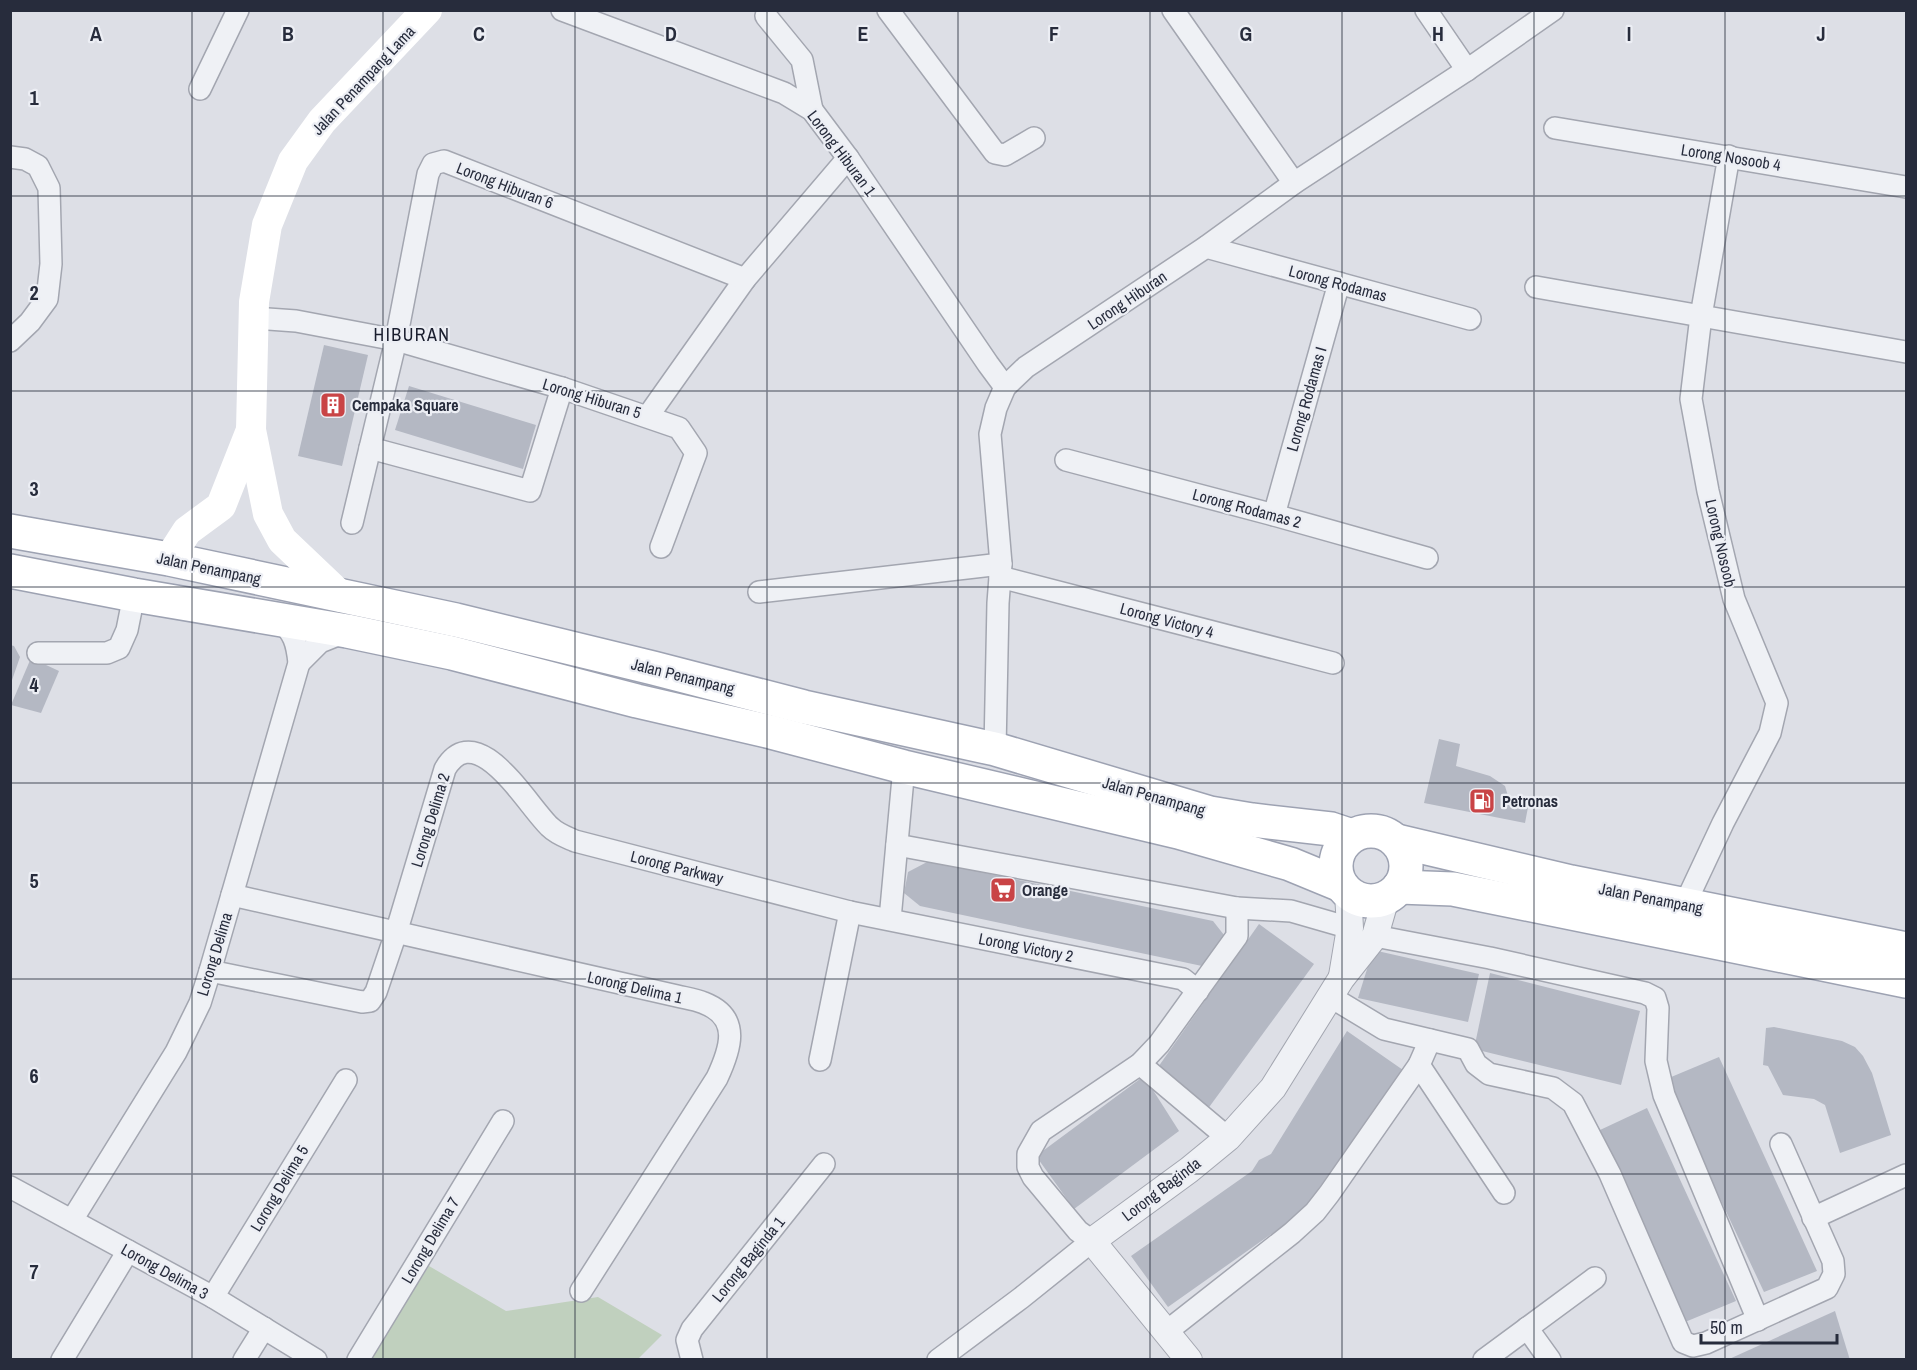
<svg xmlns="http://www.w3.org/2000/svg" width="1917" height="1370" viewBox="0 0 1917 1370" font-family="'Archivo Narrow',sans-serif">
	<rect width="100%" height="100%" fill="#dddfe6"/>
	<!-- green -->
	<path fill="#c0d0be" d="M429,1266L506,1311L598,1297L662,1335L638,1359L369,1360Z"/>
	<!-- building -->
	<g fill="#b4b8c3">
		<path d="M324,345L368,355L342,466L298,456Z"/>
		<path d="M409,386L536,425L523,469L395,430Z"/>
		<path d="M10,645L14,646L20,657L11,683Z"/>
		<path d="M31,658L59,671L41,713L11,705Z"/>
		<path d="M1439,739L1460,744L1456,766L1490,776L1505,786L1508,796L1529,802L1525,823L1424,803Z"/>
		<path d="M929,861L1213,921L1224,935L1219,949L1202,966L920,906L904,893L908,872Z"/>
		<path d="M1259,924L1314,964L1207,1110L1156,1070Z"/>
		<path d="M1373,950L1479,974L1468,1022L1358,998Z"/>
		<path d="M1490,973L1640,1011L1621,1085L1474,1049Z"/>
		<path d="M1774,1027L1842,1041L1855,1047L1863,1056L1872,1073L1891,1135L1840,1153L1825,1105L1814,1099L1783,1095L1768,1066L1763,1065L1766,1028Z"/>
		<path d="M1347,1031L1403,1070L1319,1188L1314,1199L1301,1213L1168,1307L1131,1256L1252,1171L1259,1160L1271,1154Z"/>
		<path d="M1719,1057L1817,1271L1764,1292L1664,1080Z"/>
		<path d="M1144,1076L1179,1131L1074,1209L1036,1156Z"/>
		<path d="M1647,1108L1736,1301L1685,1322L1600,1130Z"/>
		<path d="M1835,1311L1850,1360H1727Z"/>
	</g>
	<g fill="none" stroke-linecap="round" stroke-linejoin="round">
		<defs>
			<g id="minor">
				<path d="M562,10L784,93L812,110L848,158L988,364L1005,387"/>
				<path d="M888,10L995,153L1005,155L1034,138"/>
				<path d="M1173,10L1294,183"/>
				<path d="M1426,10L1467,70"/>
				<path d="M766,16L802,60L812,110"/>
				<path d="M200,89L238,10"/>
				<path d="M1555,128L1906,187"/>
				<path d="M10,157L25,159L38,166L49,188L51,264L47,299L30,322L10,341"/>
				<path d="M1206,247L1470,319"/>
				<path d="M1536,287L1906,352"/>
				<path d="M253,318L296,321L396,340L562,388L679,428L696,453L661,547"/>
				<path d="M648,416L745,279L848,158"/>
				<path d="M370,448L530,491L562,388"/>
				<path d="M1066,460L1274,515L1427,558"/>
				<path d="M1274,515L1339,283"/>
				<path d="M352,523L396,340L428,174L433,164L444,161L745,279"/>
				<path d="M1000,577L1333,663"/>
				<path d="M759,592L1001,564"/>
				<path d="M38,653H107L119,648L127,630L134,595"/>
				<path d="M299,663L320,642L345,632"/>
				<path d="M995,749L998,603L1001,564L990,434L996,408L1005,387L1026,367L1206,247L1294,183L1467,70L1553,10"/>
				<path d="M897,845L1237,908L1291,911L1350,928"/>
				<path d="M232,895L677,996C685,998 695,999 704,1003C742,1018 730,1050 717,1078L581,1291"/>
				<path d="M1685,904L1723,823L1770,733L1777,703L1734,599L1708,491L1691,399L1701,316L1729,156"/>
				<path d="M890,919L904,767"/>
				<path d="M1375,936L1490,958L1645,993L1655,998L1658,1008L1656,1061L1664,1095L1758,1320"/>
				<path d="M210,971L362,1002L370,1001L376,992L396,933L445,769C477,715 528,807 550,827C557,834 566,837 575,841L850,912L1183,979L1198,991"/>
				<path d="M1331,997L1384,1029L1468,1049L1476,1064L1489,1074L1553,1088L1573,1103L1610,1174L1683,1342L1693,1346L1706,1343L1827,1288L1834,1274L1833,1261L1781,1144"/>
				<path d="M820,1060L850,912"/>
				<path d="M1140,1064L1228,1138"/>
				<path d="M1419,1065L1504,1193"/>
				<path d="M10,1187L213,1297L316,1360"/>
				<path d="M1813,1218L1906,1175"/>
				<path d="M72,1220L176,1052L200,1003L210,971L299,663C297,643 294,633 279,619"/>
				<path d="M213,1297L346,1080"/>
				<path d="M1527,1328L1550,1360"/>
				<path d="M1166,1332L1292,1233L1315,1212L1329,1194L1419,1065L1430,1040"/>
				<path d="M62,1360L128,1251"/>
				<path d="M244,1360L264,1328"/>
				<path d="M358,1360L503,1121"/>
				<path d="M692,1360L687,1340L692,1329L824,1164"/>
				<path d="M938,1360L1021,1298L1092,1241L1078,1231L1033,1177L1028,1167V1154L1041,1131L1140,1064L1159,1044L1237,936V908"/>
				<path d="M1484,1360L1595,1278"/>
			</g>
			<g id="tertiary">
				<path d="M1342,976L1350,928L1348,893"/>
				<path d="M1189,1360L1092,1241L1189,1170L1228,1138L1273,1088L1341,979L1375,936L1386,898"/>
			</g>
			<g id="primary">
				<path d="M10,531L169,559L456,620L653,668L804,707L995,749L1210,813L1252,820L1331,829L1352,836"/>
				<path d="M10,571L134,595L347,631L452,653L637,701L771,732L904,767L1178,832L1290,864L1341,885"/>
				<circle cx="1371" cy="866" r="35"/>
				<path d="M1397,841L1571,882L1906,949"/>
				<path d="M1399,887L1453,889L1906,981"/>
			</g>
		</defs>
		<!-- minor casing -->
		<use href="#minor" stroke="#a3a6b0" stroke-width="24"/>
		<!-- tertiary casing -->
		<use href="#tertiary" stroke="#a3a6b0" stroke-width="28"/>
		<!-- primary casing -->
		<use href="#primary" stroke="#9da2b2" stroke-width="36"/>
		<!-- minor -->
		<use href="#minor" stroke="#eff1f5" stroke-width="21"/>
		<!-- tertiary -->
		<use href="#tertiary" stroke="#eff1f5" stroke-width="26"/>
		<!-- secondary -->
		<g stroke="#fff" stroke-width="30">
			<path d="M169,559L187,531L221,506L251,430"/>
			<path d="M342,597L282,540L268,514L251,430L254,302L267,225L293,161L322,121L427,10"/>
		</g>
		<!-- primary -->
		<use href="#primary" stroke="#fff" stroke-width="33"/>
	</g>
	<!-- grid -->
	<path fill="none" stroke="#272c3c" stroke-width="1.5" stroke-opacity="0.55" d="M192,10V1360M383,10V1360M575,10V1360M767,10V1360M958,10V1360M1150,10V1360M1342,10V1360M1534,10V1360M1725,10V1360M10,196H1906M10,391H1906M10,587H1906M10,783H1906M10,979H1906M10,1174H1906"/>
	<!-- icons -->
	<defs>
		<symbol id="building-square" viewBox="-11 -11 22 22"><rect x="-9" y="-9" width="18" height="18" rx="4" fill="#c94446" stroke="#eceef4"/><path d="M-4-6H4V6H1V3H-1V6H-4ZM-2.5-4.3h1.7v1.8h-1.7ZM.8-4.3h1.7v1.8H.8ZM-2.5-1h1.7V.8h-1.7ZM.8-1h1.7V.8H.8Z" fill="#fff"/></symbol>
		<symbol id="fuel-square" viewBox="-11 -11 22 22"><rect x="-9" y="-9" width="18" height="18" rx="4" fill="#c94446" stroke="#eceef4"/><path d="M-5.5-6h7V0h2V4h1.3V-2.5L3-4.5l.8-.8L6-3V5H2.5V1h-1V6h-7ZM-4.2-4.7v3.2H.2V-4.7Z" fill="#fff"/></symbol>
		<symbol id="supermarket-square" viewBox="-11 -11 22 22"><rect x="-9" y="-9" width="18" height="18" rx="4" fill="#c94446" stroke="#eceef4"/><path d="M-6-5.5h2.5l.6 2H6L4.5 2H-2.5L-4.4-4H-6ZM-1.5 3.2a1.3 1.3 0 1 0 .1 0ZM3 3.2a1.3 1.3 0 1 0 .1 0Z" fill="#fff"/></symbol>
	</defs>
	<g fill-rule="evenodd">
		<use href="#building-square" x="318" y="390" width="30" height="30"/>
		<use href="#fuel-square" x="1467" y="786" width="30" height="30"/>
		<use href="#supermarket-square" x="988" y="875" width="30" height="30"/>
	</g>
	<g text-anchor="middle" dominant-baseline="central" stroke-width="4.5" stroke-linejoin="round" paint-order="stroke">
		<!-- street labels -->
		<g font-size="16" fill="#272c3c" stroke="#eceef4">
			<text transform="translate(363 80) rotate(-47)">Jalan Penampang Lama</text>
			<text transform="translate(842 153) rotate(53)">Lorong Hiburan 1</text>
			<text transform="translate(1731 157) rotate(9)">Lorong Nosoob 4</text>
			<text transform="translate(505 185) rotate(21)">Lorong Hiburan 6</text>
			<text transform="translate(1338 283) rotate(15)">Lorong Rodamas</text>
			<text transform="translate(1127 300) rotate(-34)">Lorong Hiburan</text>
			<text transform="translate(592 398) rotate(17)">Lorong Hiburan 5</text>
			<text transform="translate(1306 399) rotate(-74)">Lorong Rodamas I</text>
			<text transform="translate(1247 508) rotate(15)">Lorong Rodamas 2</text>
			<text transform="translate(1721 543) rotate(77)">Lorong Nosoob</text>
			<text transform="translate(209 568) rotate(12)">Jalan Penampang</text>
			<text transform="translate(1167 620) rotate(15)">Lorong Victory 4</text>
			<text transform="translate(683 676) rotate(14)">Jalan Penampang</text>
			<text transform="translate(1154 796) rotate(16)">Jalan Penampang</text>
			<text transform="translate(430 820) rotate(-73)">Lorong Delima 2</text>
			<text transform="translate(677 867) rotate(14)">Lorong Parkway</text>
			<text transform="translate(1651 898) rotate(11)">Jalan Penampang</text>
			<text transform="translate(1026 947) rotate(11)">Lorong Victory 2</text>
			<text transform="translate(214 954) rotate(-73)">Lorong Delima</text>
			<text transform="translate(635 987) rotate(13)">Lorong Delima 1</text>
			<text transform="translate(279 1188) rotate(-59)">Lorong Delima 5</text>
			<text transform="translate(1161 1189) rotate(-37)">Lorong Baginda</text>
			<text transform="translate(430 1240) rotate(-59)">Lorong Delima 7</text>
			<text transform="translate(748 1259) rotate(-51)">Lorong Baginda 1</text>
			<text transform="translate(165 1271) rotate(29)">Lorong Delima 3</text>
		</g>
		<!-- poi labels -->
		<g font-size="16" font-weight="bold" fill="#272c3c" stroke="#eceef4" text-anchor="start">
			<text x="352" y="405">Cempaka Square</text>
			<text x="1502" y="801">Petronas</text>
			<text x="1022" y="890">Orange</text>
		</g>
		<!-- neighbourhood labels -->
		<g font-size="18" letter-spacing="1.5" fill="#191d2d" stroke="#eceef4">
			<text x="412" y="334">HIBURAN</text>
		</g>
	</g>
	<g font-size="20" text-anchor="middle" font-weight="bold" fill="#272c3c" stroke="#eceef4" stroke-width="4.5" stroke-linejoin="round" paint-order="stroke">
		<text x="96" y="41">A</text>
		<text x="288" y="41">B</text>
		<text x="479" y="41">C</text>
		<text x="671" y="41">D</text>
		<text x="863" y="41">E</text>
		<text x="1054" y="41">F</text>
		<text x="1246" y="41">G</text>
		<text x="1438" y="41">H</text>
		<text x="1629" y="41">I</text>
		<text x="1821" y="41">J</text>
		<text x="34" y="105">1</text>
		<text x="34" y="300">2</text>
		<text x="34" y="496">3</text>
		<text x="34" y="692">4</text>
		<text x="34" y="888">5</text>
		<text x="34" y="1083">6</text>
		<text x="34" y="1279">7</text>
	</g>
	<!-- border -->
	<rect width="1917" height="1370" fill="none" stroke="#272c3c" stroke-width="24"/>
	<!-- scale -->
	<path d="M1701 1334v9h136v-9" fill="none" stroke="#272c3c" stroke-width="3"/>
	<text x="1710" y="1334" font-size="18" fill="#272c3c" stroke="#eceef4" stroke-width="4.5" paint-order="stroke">50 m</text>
</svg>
